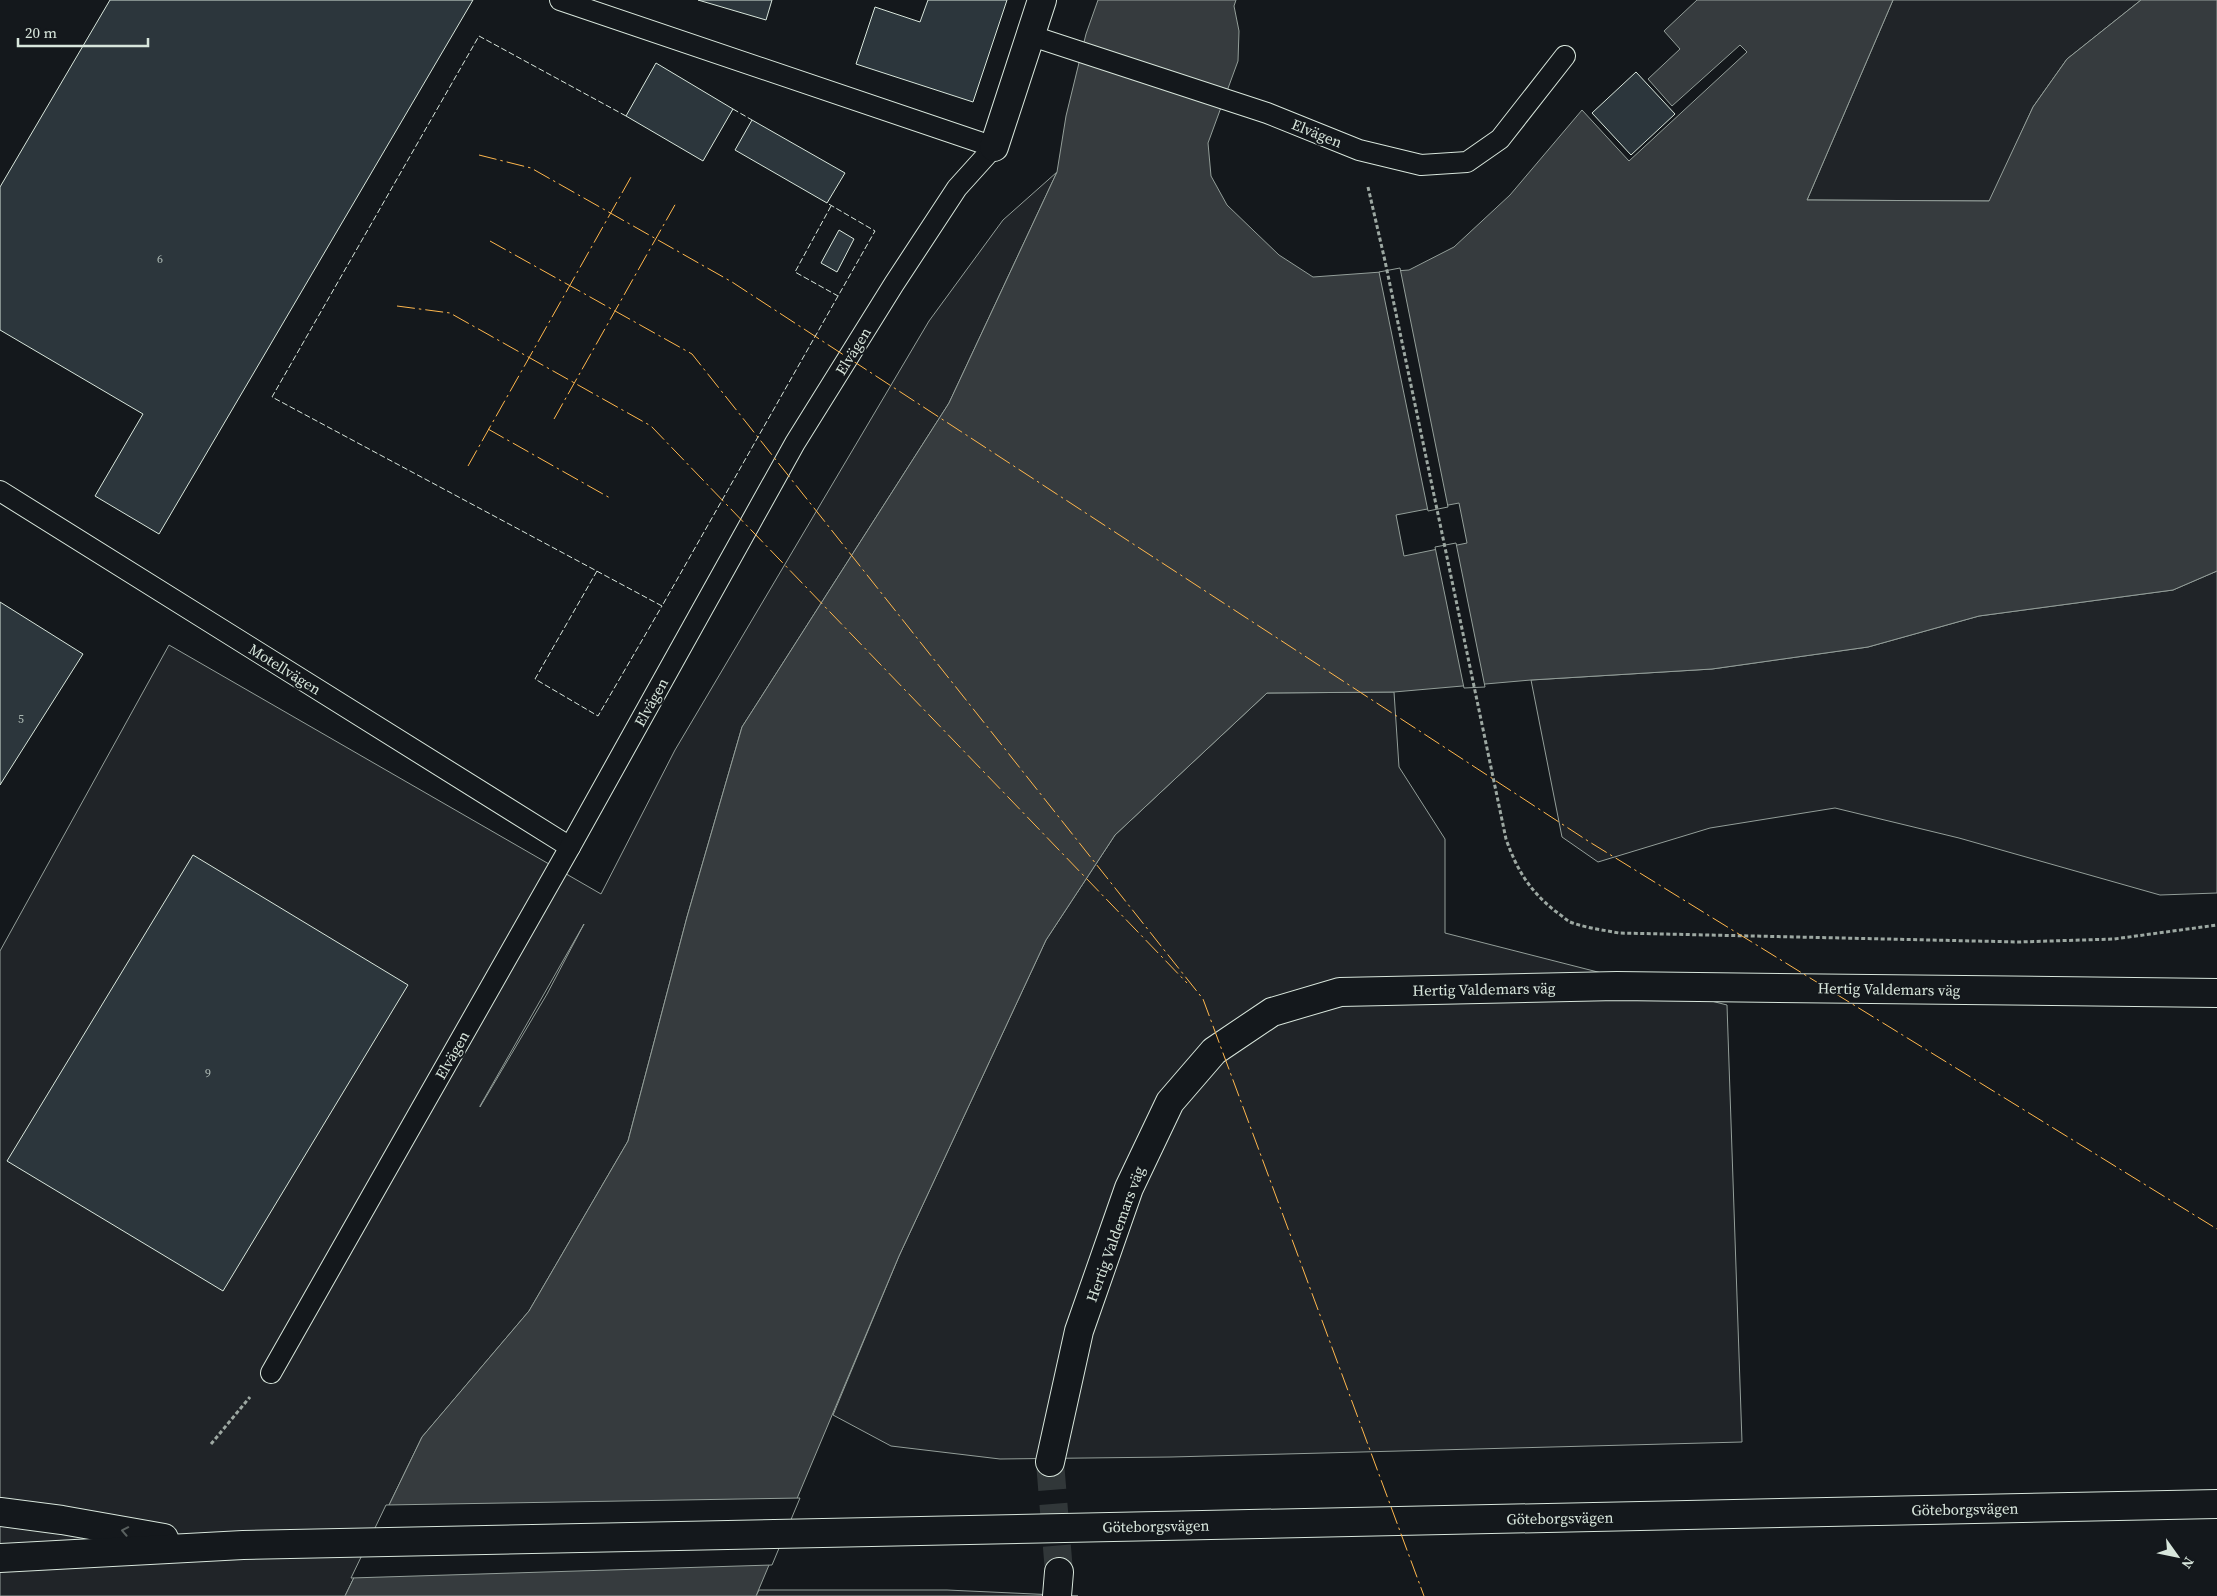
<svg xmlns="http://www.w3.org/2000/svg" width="2217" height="1596" viewBox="0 0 2217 1596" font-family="'Source Serif 4',serif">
	<rect width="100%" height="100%" fill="#14181c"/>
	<!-- green -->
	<g fill="#202428" stroke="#939e99" fill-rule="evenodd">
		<path d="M1893,0H2141L2067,59L2033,107L1990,201L1807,200Z"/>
		<path d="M1057,172L949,403L742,727L687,917L628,1141L529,1311L422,1437L345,1596H0V951L169,645L601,894L675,750L929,321L1003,220ZM584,924L547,994L480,1107V1106Z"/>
		<path d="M2217,571V893L2160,895L1959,838L1835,808L1710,828L1598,862L1562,837L1531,680L1712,669L1868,647L1979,616L2173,590Z"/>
		<path d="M1394,692L1399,767L1445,839V933L1727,1005L1742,1442L1171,1457L1000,1459L891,1446L833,1415L899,1256L1046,940L1115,835L1267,693Z"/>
		<path d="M759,1590H947L1078,1596H756Z"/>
	</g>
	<!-- water -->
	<path fill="#363b3e" stroke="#939e99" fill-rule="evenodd" d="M1098,0H1236L1234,6L1239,31L1238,61L1208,143L1211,176L1227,205L1254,231L1279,255L1313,277L1409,270L1454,247L1510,195L1582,110L1629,161L1747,52L1740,45L1672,106L1648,79L1680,49L1664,31L1697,0H1893L1807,200L1989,201L2033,107L2067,59L2141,0H2217V571L2173,590L1979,616L1868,647L1712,669L1531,680L1394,692L1267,693L1115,835L1046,940L899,1256L756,1596H345L422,1437L529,1311L628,1141L687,917L742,727L949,403L1057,172L1066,116L1086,34ZM1459,503L1467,543L1404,556L1396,515Z"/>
	<!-- pier -->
	<g fill="#14181c" stroke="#939e99">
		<path d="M1400,268L1448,507L1428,511L1379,272Z"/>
		<path d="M1456,543L1485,687L1464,688L1435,547Z"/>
		<path d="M800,1498L772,1565L351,1578L386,1505Z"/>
	</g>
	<!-- building -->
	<g fill="#2c363c" stroke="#d8e6dc">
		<path d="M110,0H473L159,534L95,496L143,414L0,330V187Z"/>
		<path d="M698,0H772L766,20Z"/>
		<path d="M928,0H1007L973,102L856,64L875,7L920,22Z"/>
		<path d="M656,63L733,109L703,161L626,116Z"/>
		<path d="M1636,72L1675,114L1631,155L1592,113Z"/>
		<path d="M752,120L845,173L827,203L735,150Z"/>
		<path d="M839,230L854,239L837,272L821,263Z"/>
		<path d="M0,602L83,654L0,785Z"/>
		<path d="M193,855L408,985L223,1291L7,1161Z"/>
	</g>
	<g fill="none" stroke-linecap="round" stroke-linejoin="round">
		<!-- street-tunnel -->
		<path stroke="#313739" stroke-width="28" stroke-dasharray="28 14" stroke-linecap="butt" d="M1050,1462L1059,1572"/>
		<defs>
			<g id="lane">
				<path d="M1032,36L1267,113L1359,150L1421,165L1467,162L1500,139L1565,56"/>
				<path d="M0,491L570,847"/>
				<path d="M271,1373L570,847L795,443L894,284L957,188L994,147L560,0"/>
			</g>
			<g id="street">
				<path d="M994,147L1042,0"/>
				<path d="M1050,1462L1079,1331L1129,1188L1170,1102L1214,1051L1272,1012L1340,992L1617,986L2217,993"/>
				<path d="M1057,1596L1059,1572"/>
			</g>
			<g id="secondary">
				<path d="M0,1512L62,1520L164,1538"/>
				<path d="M0,1558L243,1545L2217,1504"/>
			</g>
		</defs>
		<!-- lane casing -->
		<use href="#lane" stroke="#d8e6dc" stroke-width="22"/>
		<!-- street casing -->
		<use href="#street" stroke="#d8e6dc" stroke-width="30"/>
		<!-- secondary casing -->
		<use href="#secondary" stroke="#d8e6dc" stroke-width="30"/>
		<!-- path -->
		<g stroke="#9da8a2" stroke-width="3" stroke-dasharray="4 2.5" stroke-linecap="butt">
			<path d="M1368,187L1385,261L1506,839C1517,870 1529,890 1555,911C1560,914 1565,919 1570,922C1586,928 1603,930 1619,933L2019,942L2114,939L2217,925"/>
			<path d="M211,1444L250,1397"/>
		</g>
		<!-- lane -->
		<use href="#lane" stroke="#14181c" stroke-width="20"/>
		<!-- street -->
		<use href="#street" stroke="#14181c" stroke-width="28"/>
		<!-- secondary -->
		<use href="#secondary" stroke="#14181c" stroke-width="28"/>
		<!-- fence -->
		<g stroke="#d8e6dc" stroke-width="1" stroke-dasharray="6 2.5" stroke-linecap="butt">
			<path d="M733,109L752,120"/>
			<path d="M626,116L479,36L272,397L662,606L875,231L827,203"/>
			<path d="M831,206L795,272L838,296"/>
			<path d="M597,571L535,679L598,716L662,606"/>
		</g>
		<!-- power -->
		<g stroke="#ffb74d" stroke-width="1" stroke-dasharray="18 4 2.5 4" stroke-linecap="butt">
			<path d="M479,155L531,168L732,282L1588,841L2217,1229"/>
			<path d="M490,241L692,354L1203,999L1424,1596"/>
			<path d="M397,306L450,313L651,426L1187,983"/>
			<path d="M554,419L676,203"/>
			<path d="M488,429L610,498"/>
			<path d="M468,466L631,177"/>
		</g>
	</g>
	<!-- one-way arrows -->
	<defs><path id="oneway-chevron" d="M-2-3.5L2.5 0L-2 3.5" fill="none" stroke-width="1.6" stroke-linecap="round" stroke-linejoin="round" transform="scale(1.25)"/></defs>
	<use stroke="#59605f" href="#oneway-chevron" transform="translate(125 1531) rotate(-169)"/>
	<g text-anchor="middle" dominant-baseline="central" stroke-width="4" stroke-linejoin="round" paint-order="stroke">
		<!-- number labels -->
		<g font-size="12" fill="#adbab4">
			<text x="160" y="259">6</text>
			<text x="21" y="719">5</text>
			<text x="208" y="1073">9</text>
		</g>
		<!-- street labels -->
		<g font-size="15" fill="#d8e6dc" stroke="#14181c">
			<text transform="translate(1317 133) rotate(22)">Elvägen</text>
			<text transform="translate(853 351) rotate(-58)">Elvägen</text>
			<text transform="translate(285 669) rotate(32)">Motellvägen</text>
			<text transform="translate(651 702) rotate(-61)">Elvägen</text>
			<text transform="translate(1484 989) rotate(-1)">Hertig Valdemars väg</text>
			<text transform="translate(1889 989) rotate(1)">Hertig Valdemars väg</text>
			<text transform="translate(452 1055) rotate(-60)">Elvägen</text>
			<text transform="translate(1115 1234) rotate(-70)">Hertig Valdemars väg</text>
			<text transform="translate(1965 1509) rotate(-1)">Göteborgsvägen</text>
			<text transform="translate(1560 1518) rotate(-1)">Göteborgsvägen</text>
			<text transform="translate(1156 1526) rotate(-1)">Göteborgsvägen</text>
		</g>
	</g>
	<!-- north arrow -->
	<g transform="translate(2177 1556) rotate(123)" stroke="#14181c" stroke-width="4" paint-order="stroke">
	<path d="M0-4L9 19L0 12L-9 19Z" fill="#d8e6dc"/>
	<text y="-8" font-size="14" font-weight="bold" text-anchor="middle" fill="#d8e6dc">N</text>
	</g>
	<!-- scale -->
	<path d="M18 38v8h130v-8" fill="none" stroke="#d8e6dc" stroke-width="2.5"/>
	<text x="25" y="38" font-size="15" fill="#d8e6dc" stroke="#14181c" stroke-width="4" paint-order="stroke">20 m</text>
</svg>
